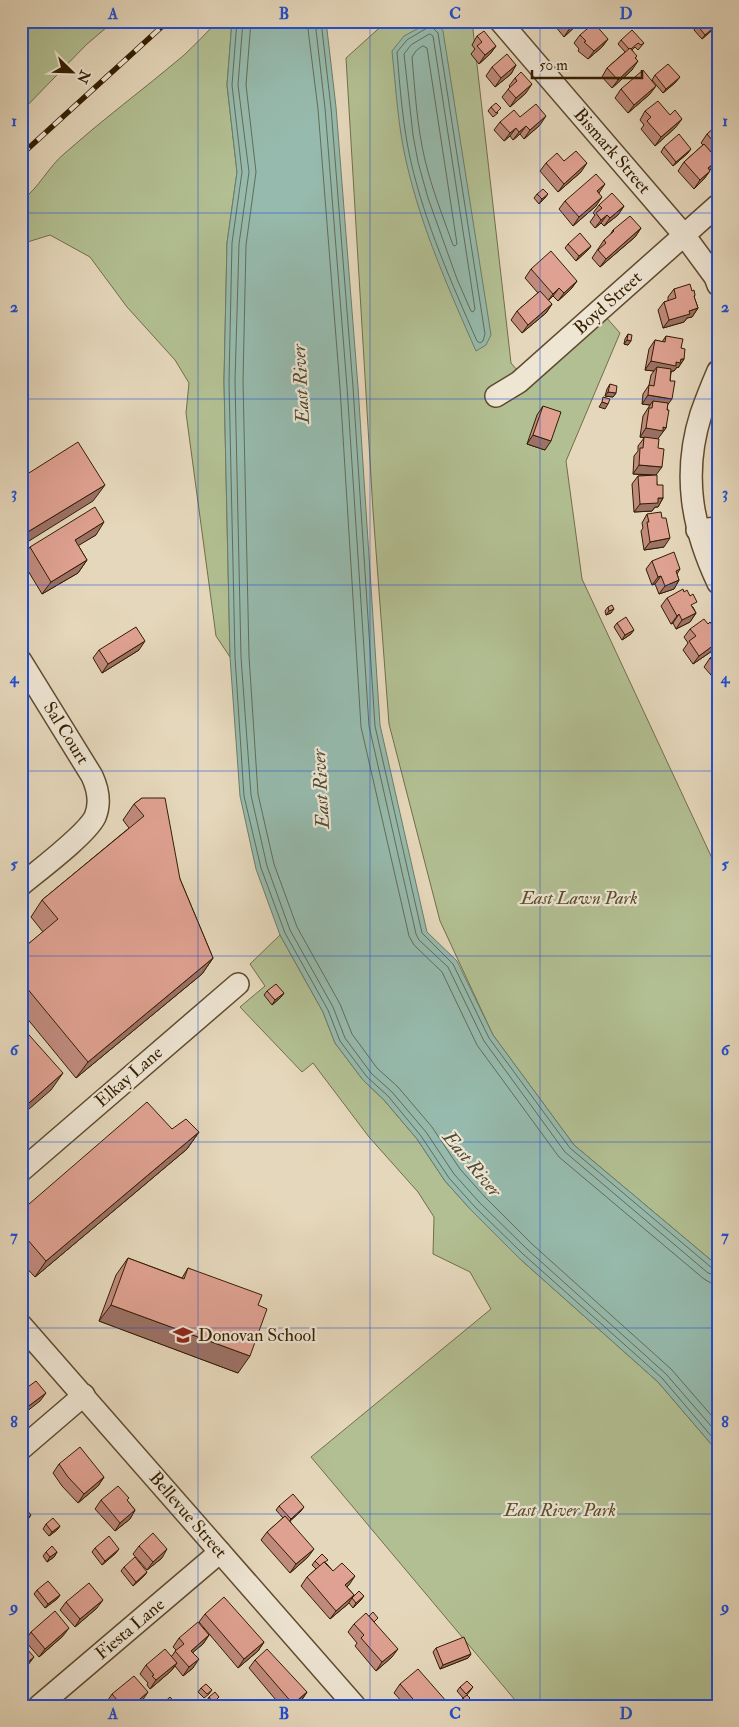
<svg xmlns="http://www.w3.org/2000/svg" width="739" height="1727" viewBox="0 0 739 1727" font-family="'IM FELL Double Pica',serif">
	<rect width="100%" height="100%" fill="#e5d7bb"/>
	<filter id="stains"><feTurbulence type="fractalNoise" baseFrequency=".004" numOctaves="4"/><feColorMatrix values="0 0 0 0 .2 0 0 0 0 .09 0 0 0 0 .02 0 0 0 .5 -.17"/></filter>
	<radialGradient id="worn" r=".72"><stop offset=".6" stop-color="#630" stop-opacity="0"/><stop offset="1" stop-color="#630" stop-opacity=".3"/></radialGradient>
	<!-- green -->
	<g fill="#b2bf92" stroke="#726e49">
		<path d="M21,21H114L86,45L21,112Z"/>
		<path d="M218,21H232L227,85L237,172L227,243L224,381L230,657L216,636L186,413L189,383L175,360L127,307L90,257L50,235L21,244V201C39,188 48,167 65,153C103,119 144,89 183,56C195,45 206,33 218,21Z"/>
		<path d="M387,21H472L511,363L529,384L605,316L620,333L566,461L582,579L718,871V1266L574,1145L493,1035L440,921L389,724L373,511L346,58Z"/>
		<path d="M280,935L323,1012L335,1043L363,1080L384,1100L417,1139L445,1181L471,1210L519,1258L658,1382L718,1452V1706H520L311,1457L491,1309L470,1272L433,1254L434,1217L418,1192L369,1137L313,1063L302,1072L240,1007L265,986L250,964Z"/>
	</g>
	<!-- water -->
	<g fill="#96baad" stroke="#6e7c68">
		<path d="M232,21H326L336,107L358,387L380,725L427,932L457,961L493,1035L574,1145L718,1266V1452L658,1382L519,1258L471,1210L445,1181L417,1139L384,1100L363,1080L335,1043L323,1012L280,935L256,869L240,796L230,657L224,381L227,243L237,172L227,85Z"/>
		<path d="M430,22L438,24L443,31L491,335L486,345L476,351C449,290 422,229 407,165C398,128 396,89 392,51L404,36Z"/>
	</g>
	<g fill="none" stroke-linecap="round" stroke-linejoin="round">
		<!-- shore -->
		<g stroke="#646c56" stroke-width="1">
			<path d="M237,21L232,85L242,172L232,243L229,381L235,657L244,796L261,868L285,933L328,1010L340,1041L367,1077L388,1096L421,1136L449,1178L475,1207L523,1254L662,1378L718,1444"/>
			<path d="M243,21L238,85L249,172L239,244L235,381L241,657L251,795L267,866L290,930L333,1007L345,1038L371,1073L392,1092L426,1132L454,1174L479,1202L527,1249L666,1374L718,1434"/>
			<path d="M251,21L246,85L256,172L246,245L243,381L249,656L258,794L274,864L297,927L340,1004L352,1034L377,1068L398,1087L432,1127L460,1169L485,1197L532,1244L671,1369L718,1423"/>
			<path d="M307,21L318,109L340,388L361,727L409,936L414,945L442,972L477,1045L559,1157L704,1279L711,1283H718"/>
			<path d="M315,21L325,108L347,387L369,726L416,934L419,940L448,967L484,1041L565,1152L708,1273L718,1276"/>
			<path d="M321,21L331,108L353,387L375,726L422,933L453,964L489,1038L570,1148L712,1268L718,1269"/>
			<path d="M431,26L438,33L485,334L483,341L480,343L477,341C452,284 425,223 411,162C403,127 400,89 397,52L407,40Z"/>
			<path d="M430,34L433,36L475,309L473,312L471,311L457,279L428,198L418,162L413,135L404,54L411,45Z"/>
			<path d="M423,46L427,48L457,244L455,246L453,245C443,217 432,189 425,160C417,127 415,91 412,57L416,51Z"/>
		</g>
		<defs>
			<g id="minor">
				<path d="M500,21L684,235L715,277L718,285"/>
				<path d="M718,371C712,385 706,400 701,414C682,474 692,528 718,583"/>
				<path d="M496,396L519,382L718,205"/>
				<path d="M697,530L718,528"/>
				<path d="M21,661L92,776C98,789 101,803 95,817C86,835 39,870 21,885"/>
				<path d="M21,1171L238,984"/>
				<path d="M21,1325L355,1706"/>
				<path d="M21,1449L84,1395"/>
				<path d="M39,1706L220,1552"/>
			</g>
		</defs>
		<!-- minor casing -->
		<use href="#minor" stroke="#604c2f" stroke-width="24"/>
		<!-- minor -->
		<use href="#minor" stroke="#eee5d3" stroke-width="21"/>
		<defs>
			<path id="rail" d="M21,155L168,21"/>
		</defs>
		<!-- rail casing -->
		<use href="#rail" stroke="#331e00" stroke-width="5.5"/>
		<!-- rail -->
		<use href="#rail" stroke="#eee5d3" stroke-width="4" stroke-dasharray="11" stroke-linecap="butt"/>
	</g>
	<!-- wall -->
	<g fill="#c08a7d" stroke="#331e00">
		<path d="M551,21H581L564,37Z"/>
		<path d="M655,21H662L658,25Z"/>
		<path d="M718,21L717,26L702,39L694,30L697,25Z"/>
		<path d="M580,35L608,39L602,47L588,59L578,51L579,49L574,43Z"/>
		<path d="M477,36L496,46L490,54L479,64L471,54L475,49L472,45Z"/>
		<path d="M621,40L644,43L638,50L635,47L632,50L636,58L632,70L612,88L602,77L607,68L625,52L618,44Z"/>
		<path d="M516,65L511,74L495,87L486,76L492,67Z"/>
		<path d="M655,75L676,82L663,93L652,80Z"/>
		<path d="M515,78L526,93L510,107L502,97L510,87L509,86Z"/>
		<path d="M621,89L650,94L628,113L615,98Z"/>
		<path d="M491,107L498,113L493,117L488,111Z"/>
		<path d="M645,111L676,127L655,146L641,129L644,125L640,120Z"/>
		<path d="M520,117L540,125L524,139L520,134L513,140L510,136L504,141L494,130L500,122Z"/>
		<path d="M718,127V150L713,154L712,168L710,170L704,179L694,189L678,171L684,162L703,145L701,143L707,134Z"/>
		<path d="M664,147L688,153L673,166L661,152Z"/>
		<path d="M564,161L581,172L558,192L540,171L546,163Z"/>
		<path d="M599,193L596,206L573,226L559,209L565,201Z"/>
		<path d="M537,194L545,198L539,204L534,198Z"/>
		<path d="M599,205L624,206L618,215L604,226L601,223L595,228L590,222L595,215L593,213Z"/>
		<path d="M641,228L635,237L600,267L592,258L604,240L610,235L613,230Z"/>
		<path d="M568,244L591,246L588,250L576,261L565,248Z"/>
		<path d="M531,269L577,281L571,289L558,301L553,296L548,301L552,304L546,313L522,333L511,320L517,311L538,293L525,278Z"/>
		<path d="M674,289L692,291L695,295L694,297L698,308L692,317L687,318L684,322L663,328L658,310L664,302L668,301V297Z"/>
		<path d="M628,334V345L624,344L625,339Z"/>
		<path d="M666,336L681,348L684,359L678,368L677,367L674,371H672L671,372L667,410L666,428L657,438L656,475L657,485L663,498L658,507H655L652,511L634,512L632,484L638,476L654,475L633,474L634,456L638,451V446L644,438L640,437L643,416L650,405L642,404L643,394L649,385L651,375L654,371L645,370L649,349L655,340L662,342Z"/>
		<path d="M610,384L616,393L613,397L605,396L607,389Z"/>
		<path d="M543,406L545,450L527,444L537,415Z"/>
		<path d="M647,514L664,547L644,550L641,531L643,528L642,523Z"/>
		<path d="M96,535L78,545L87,560L78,573L42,594L21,559L30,547Z"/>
		<path d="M652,561L680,569L677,574L679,580L674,589L659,594L655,584L652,585L646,569Z"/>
		<path d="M667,598L693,607L696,613L690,622L676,629L673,623L671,624L661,606Z"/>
		<path d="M608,607L611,613L606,615L605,611Z"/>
		<path d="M617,623L631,634L622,640L614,627Z"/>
		<path d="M690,629L718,635L715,638L712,651L693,664L683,650L688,643L684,637Z"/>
		<path d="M99,650H139L102,673L93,658Z"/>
		<path d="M718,652V683L704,667L710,658Z"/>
		<path d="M718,690V702L713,696Z"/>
		<path d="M142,798L180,879L213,958L202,974L76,1078L21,1011V950L43,932L31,917L42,900L129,828L123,820L134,804Z"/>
		<path d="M267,991L284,993L281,997L272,1005L264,995Z"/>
		<path d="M172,1129L199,1132L187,1149L35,1277L21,1262V1211Z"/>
		<path d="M128,1258L182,1278L188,1268L258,1305L238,1373L99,1321L116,1275Z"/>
		<path d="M59,1464L104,1477L98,1486L78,1503L62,1486L53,1473Z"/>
		<path d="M129,1498L127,1500L135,1510L130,1519L115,1531L95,1509L101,1500Z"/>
		<path d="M279,1506L301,1511L290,1521L308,1557L290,1573L261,1540L267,1532L283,1518L276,1510Z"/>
		<path d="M46,1524L60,1526L57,1530L49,1536L43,1529Z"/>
		<path d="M139,1546L162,1558L147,1570L133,1554Z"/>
		<path d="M95,1548L116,1553L102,1565L92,1552Z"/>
		<path d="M46,1552H57L54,1557L47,1562L43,1556Z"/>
		<path d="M315,1561L326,1563L333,1571L349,1585L347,1587L354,1595L361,1600L353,1608L349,1603L330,1619L301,1586L307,1577L316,1569L312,1565Z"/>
		<path d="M124,1567L147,1572L144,1576L133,1586L121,1571Z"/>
		<path d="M37,1590L60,1595L57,1599L45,1608L34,1594Z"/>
		<path d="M66,1602L97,1608L75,1627L60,1610Z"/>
		<path d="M205,1614L264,1642L258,1651L238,1668L199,1622Z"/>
		<path d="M375,1623L392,1657L376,1671L355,1646L357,1643L348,1632L354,1624Z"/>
		<path d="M31,1632L63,1636L39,1657L25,1641Z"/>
		<path d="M209,1635L203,1644L193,1652V1668L183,1676L175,1666L171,1671L150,1689L147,1685L148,1683L140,1674L146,1665L172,1656L176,1650L173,1647L179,1638Z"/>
		<path d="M436,1648L471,1654L468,1658L440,1669L433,1652Z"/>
		<path d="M255,1660L307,1692L301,1701L295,1706H281L249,1668Z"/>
		<path d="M400,1684L444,1706H406L394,1693Z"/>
		<path d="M460,1687H473L467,1695V1702L463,1706L460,1703L463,1698L457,1691Z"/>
		<path d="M201,1688L212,1690L209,1694L204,1698L198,1692Z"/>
		<path d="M112,1694L142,1701L136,1706H109L106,1703Z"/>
		<path d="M209,1697L216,1701L212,1706H209L206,1702Z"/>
	</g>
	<!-- shaded-wall -->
	<g fill="#9c7166" stroke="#331e00">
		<path d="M577,21H581L564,37L570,28Z"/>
		<path d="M718,24L717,26L702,39L705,35Z"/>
		<path d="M608,39L602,47L588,59L594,51Z"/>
		<path d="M496,46L490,54L479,64L485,55Z"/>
		<path d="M638,61L632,70L612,88L618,80Z"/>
		<path d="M516,65L511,74L495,87L501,78Z"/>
		<path d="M680,77L676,82L663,93L666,89Z"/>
		<path d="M532,84L526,93L510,107L516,98Z"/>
		<path d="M656,86L650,94L628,113L634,105Z"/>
		<path d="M546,116L540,125L524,139L530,130Z"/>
		<path d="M682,119L676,127L655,146L661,137Z"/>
		<path d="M526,126L520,134L513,140L519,132Z"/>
		<path d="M516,128L510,136L504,141L510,133Z"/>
		<path d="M717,146L718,150L712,155Z"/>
		<path d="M691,149L688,153L673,166L676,162Z"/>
		<path d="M718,160L712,168L702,177L708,168Z"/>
		<path d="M587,163L581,172L558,192L564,184Z"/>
		<path d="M710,171L704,179L694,189L700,180Z"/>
		<path d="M605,184L599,193L597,191Z"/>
		<path d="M548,194L545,198L539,204L542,199Z"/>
		<path d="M602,197L596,206L573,226L579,217Z"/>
		<path d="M624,206L618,215L604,226L610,218Z"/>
		<path d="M607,215L601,223L595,228L601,220Z"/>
		<path d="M641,228L635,237L600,267L606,259Z"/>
		<path d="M591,246L588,250L576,261L579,256Z"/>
		<path d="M577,281L571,289L558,301L564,293Z"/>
		<path d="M559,288L553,296L547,302L553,294Z"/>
		<path d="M552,304L546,313L522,333L528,325Z"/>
		<path d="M698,308L692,317L687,318L684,322L663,328L669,320L689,311Z"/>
		<path d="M627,340L631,341L628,345L624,344Z"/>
		<path d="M681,359H684L678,368L677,367L674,371H672L670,374L657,367L654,371L645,370L651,361L676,362Z"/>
		<path d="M608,392L616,393L613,397L605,396Z"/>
		<path d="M648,395L672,399L666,407L653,401L650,405L642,404Z"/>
		<path d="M602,402L608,404L605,409L599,407Z"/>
		<path d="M663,427L666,428L657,440L640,437L646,428Z"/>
		<path d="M533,435L551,441L545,450L527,444Z"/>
		<path d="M639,465L662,467L656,475L633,474Z"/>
		<path d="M105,485L93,501L21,546V536Z"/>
		<path d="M658,498H663L658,507H655L652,511L634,512L640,504Z"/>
		<path d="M104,522L96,535L66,553L75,540Z"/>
		<path d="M670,538L664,547L644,550L650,542Z"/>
		<path d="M87,560L78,573L42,594L51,582Z"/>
		<path d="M661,576L655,584L652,585L658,577Z"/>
		<path d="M679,580L674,589L659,594L665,586Z"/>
		<path d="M614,609L611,613L606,615L609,611Z"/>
		<path d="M696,613L690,622L676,629L682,620Z"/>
		<path d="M679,614L673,623L671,624L677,616Z"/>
		<path d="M634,630L631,634L622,640L625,635Z"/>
		<path d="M145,641L139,650L102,673L108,664Z"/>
		<path d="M718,642L712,651L693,664L699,656Z"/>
		<path d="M213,958L202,974L76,1078L88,1062Z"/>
		<path d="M284,993L281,997L272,1005L275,1000Z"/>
		<path d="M63,1073L51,1090L21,1116V1110Z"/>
		<path d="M199,1132L187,1149L35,1277L46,1261Z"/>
		<path d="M111,1305L250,1356L238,1373L99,1321Z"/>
		<path d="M46,1393L40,1401L21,1416L22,1411Z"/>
		<path d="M104,1477L98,1486L78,1503L84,1494Z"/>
		<path d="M304,1507L301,1511L288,1523L291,1519Z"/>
		<path d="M135,1510L130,1519L115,1531L120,1523Z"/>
		<path d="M31,1515L25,1524L21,1527V1523Z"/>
		<path d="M60,1526L57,1530L49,1536L52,1532Z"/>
		<path d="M119,1549L116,1553L102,1565L105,1561Z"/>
		<path d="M167,1549L162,1558L147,1570L153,1562Z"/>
		<path d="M314,1549L308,1557L290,1573L296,1564Z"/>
		<path d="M57,1552L54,1557L47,1562L50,1557Z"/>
		<path d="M147,1572L144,1576L133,1586L136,1582Z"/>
		<path d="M355,1576L349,1585L339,1594L345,1585Z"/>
		<path d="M60,1595L57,1599L45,1608L48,1604Z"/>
		<path d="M354,1595L348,1604L330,1619L336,1611Z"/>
		<path d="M364,1596L361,1600L353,1608L356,1603Z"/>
		<path d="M103,1600L97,1608L75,1627L80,1619Z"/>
		<path d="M69,1628L63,1636L39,1657L45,1649Z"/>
		<path d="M209,1635L203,1644L185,1659L191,1651Z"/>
		<path d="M264,1642L258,1651L238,1668L244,1659Z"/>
		<path d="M398,1649L392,1657L376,1671L382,1662Z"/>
		<path d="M471,1654L468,1658L440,1669L443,1665Z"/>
		<path d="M34,1657L28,1665L21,1671V1668Z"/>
		<path d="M199,1659L193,1668L183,1676L189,1667Z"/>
		<path d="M177,1663L171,1671L150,1689L156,1680Z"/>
		<path d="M148,1692L142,1701L136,1706H132Z"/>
		<path d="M307,1692L301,1701L295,1706H292Z"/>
	</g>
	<!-- building -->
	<g fill="#dfa191" stroke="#331e00">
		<path d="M564,21H577L570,28Z"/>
		<path d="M701,21H718V24L705,35L697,25Z"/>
		<path d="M594,23L608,39L594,51L584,42L586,41L580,35Z"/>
		<path d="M632,30L644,43L641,45L638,43L631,49L630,48L629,49L621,40Z"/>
		<path d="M484,31L496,46L485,55L477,46L482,42L477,36Z"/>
		<path d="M630,48L637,56L635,58L638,61L618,80L607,68Z"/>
		<path d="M507,54L516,65L501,78L492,67Z"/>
		<path d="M668,64L680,77L666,89L655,75Z"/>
		<path d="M643,70L656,86L634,105L621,89Z"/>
		<path d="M521,72L532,84L516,98L508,89L517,81L515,78Z"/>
		<path d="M658,101L670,115L675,110L682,119L661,137L647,121L651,117L645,111Z"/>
		<path d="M496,103L501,108L496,113L491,107Z"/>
		<path d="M536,104L546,116L530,130L526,126L519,132L516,128L510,133L500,122L514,110L520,117Z"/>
		<path d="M716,126L718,128L717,146L707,134Z"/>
		<path d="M679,134L691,149L676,162L664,147Z"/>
		<path d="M704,144L718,160L708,168L710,171L700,180L684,162Z"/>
		<path d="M576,151L587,163L564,184L546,163L557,153L564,161Z"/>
		<path d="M596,174L605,184L597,191L602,197L579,217L565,201Z"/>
		<path d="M543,189L548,194L542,199L537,194Z"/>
		<path d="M612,193L624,206L610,218L607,215L601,220L596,213L602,208L599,205Z"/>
		<path d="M630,216L641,228L606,259L598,250L606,243L604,240L614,231L613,230Z"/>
		<path d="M580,233L591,246L579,256L568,244Z"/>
		<path d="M551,251L577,281L564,293L559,288L553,294L531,269Z"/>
		<path d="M690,284L692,291L694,290L695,295L694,296L698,308L689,311L690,314L669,320L664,302L676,298L674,289Z"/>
		<path d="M540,291L552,304L528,325L517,311Z"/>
		<path d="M628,334L632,335L631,341L627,340Z"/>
		<path d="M666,336L683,339L681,348L685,349L684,359H681L680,363L676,362V366L651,361L655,340L665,342Z"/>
		<path d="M657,367L671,369L670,381H675L672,399L648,395L649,385L654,386Z"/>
		<path d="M610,384L617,386L616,393L608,392Z"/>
		<path d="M603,397L610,399L608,404L602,402Z"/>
		<path d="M653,401L668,403L667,410H669L666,428L663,427V431L646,428L649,408H652Z"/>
		<path d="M543,406L561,412L551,441L533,435Z"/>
		<path d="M644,437L659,439L658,448L664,449L662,467L639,465L640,448H643Z"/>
		<path d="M78,442L105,485L21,536V478Z"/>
		<path d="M657,475V485H663V498H658V503L640,504L638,476Z"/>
		<path d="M95,507L104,522L75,540L87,560L51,582L30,547Z"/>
		<path d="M661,512L662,518H666L670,538L650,542L647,522H649L647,514Z"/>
		<path d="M674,552L680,569L676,571L679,580L665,586L661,576L658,577L652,561Z"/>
		<path d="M683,589L684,592L687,590L690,596L693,594L697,602L691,605L696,613L682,620L679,614L677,616L667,598Z"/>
		<path d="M612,605L614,609L609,611L608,607Z"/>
		<path d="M626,617L634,630L625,635L617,623Z"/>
		<path d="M704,619L708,624L710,622L718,633V634L714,637L718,642L699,656L689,641L696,636L690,629Z"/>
		<path d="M136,627L145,641L108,664L99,650Z"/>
		<path d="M718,652V667L710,658Z"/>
		<path d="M142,798H165L180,879L213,958L88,1062L21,981V950L58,919L42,900L144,816L134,804Z"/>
		<path d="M276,984L284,993L275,1000L267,991Z"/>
		<path d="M21,1026L63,1073L21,1110Z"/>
		<path d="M147,1102L172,1129L186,1119L199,1132L46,1261L21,1232V1211Z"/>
		<path d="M128,1258L184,1279L188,1268L262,1295L258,1305L267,1309L250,1356L111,1305Z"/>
		<path d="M36,1381L46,1393L22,1411L21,1392Z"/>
		<path d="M80,1447L104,1477L84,1494L68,1477L59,1464Z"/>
		<path d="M118,1486L129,1498L127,1500L135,1510L120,1523L101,1500Z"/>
		<path d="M293,1494L304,1507L291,1519L279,1506Z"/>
		<path d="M21,1503L31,1515L21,1523Z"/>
		<path d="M285,1516L314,1549L296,1564L267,1532Z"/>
		<path d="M53,1518L60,1526L52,1532L46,1524Z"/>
		<path d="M153,1533L167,1549L153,1562L139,1546Z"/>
		<path d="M109,1536L119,1549L105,1561L95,1548Z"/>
		<path d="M52,1546L57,1552L50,1557L46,1552Z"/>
		<path d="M322,1554L328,1560L325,1562H324L320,1566L315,1561Z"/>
		<path d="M135,1557L147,1572L136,1582L124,1567Z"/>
		<path d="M324,1562L333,1571L342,1563L355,1576L345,1585L354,1595L336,1611L307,1577Z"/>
		<path d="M48,1581L60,1595L48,1604L37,1590Z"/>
		<path d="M89,1583L103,1600L80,1619L66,1602Z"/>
		<path d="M359,1591L364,1596L356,1603L352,1598Z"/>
		<path d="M224,1597L264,1642L244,1659L205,1614Z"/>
		<path d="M55,1611L69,1628L45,1649L31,1632Z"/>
		<path d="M373,1612L378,1618L374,1622L369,1616Z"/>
		<path d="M366,1613L398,1649L382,1662L361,1638L364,1635L354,1624Z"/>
		<path d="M198,1622L209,1635L191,1651L199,1659L189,1667L175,1651L184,1644L179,1638Z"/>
		<path d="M21,1623L29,1632L21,1638Z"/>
		<path d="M464,1637L471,1654L443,1665L436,1648Z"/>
		<path d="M21,1642L34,1657L22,1667H21Z"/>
		<path d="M165,1649L177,1663L156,1680L152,1676L154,1675L146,1665Z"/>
		<path d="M267,1649L307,1692L293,1704L255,1660Z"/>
		<path d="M418,1669L447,1702L442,1706H419L400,1684Z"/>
		<path d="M134,1676L148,1692L132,1706H122L112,1694Z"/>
		<path d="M467,1681L473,1687L466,1694L460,1687Z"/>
		<path d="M206,1684L212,1690L207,1694L201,1688Z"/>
		<path d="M215,1692L219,1697L213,1703L209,1697Z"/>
		<path d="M467,1695L470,1698L466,1702L463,1698Z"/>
		<path d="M170,1697L178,1706H160Z"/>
		<path d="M266,1699L271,1706H258Z"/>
	</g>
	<!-- grid -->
	<path fill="none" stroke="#1d4ed8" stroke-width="1" stroke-opacity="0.55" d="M198,21V1706M370,21V1706M540,21V1706M21,213H718M21,399H718M21,585H718M21,771H718M21,956H718M21,1142H718M21,1328H718M21,1514H718"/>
	<!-- icons -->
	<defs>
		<symbol id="school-bare" viewBox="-9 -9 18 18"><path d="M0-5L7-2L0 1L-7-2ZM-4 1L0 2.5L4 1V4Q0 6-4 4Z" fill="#8f2418" stroke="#eee5d3" stroke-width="2.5" paint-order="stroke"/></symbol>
	</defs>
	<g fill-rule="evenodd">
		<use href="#school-bare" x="169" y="1321" width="28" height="28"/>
	</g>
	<g text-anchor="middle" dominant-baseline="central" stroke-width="4.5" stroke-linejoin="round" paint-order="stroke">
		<!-- street labels -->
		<g font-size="18" fill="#331e00" stroke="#eee5d3">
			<text transform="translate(612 151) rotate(49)">Bismark Street</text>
			<text transform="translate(608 303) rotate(-42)">Boyd Street</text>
			<text transform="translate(66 733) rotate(58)">Sal Court</text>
			<text transform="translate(129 1077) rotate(-41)">Elkay Lane</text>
			<text transform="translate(188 1515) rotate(49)">Bellevue Street</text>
			<text transform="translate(130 1629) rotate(-40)">Fiesta Lane</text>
		</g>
		<!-- park labels -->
		<g font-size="18" font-style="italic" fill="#594e2c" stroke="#eee5d3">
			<text x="579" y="898">East Lawn Park</text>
			<text x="560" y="1510">East River Park</text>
		</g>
		<!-- poi labels -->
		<g font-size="18" fill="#331e00" stroke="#eee5d3" text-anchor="start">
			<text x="198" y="1335">Donovan School</text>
		</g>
		<!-- water labels -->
		<g font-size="19" font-style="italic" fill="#514d34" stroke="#eee5d3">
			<text transform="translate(301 384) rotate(-93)">East River</text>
			<text transform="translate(321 789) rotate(-93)">East River</text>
			<text transform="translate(472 1164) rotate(50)">East River</text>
		</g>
	</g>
	<!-- margin -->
	<rect width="739" height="1727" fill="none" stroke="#e5d7bb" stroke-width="55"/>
	<!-- north arrow -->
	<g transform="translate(72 72) rotate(113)" stroke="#eee5d3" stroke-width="4" paint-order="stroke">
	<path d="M0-4L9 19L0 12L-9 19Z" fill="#331e00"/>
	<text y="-8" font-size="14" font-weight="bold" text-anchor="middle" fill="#331e00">N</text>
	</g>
	<!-- scale -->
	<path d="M532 70v8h110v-8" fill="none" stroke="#331e00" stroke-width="2.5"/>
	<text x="539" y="70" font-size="15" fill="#331e00" stroke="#eee5d3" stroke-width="4" paint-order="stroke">50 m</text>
	<rect x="28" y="28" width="684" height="1672" fill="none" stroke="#1d4ed8" stroke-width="2"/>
	<g font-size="16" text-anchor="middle" font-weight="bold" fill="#1d4ed8">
		<text x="113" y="19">A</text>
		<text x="284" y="19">B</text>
		<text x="455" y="19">C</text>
		<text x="626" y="19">D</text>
		<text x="14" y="126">1</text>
		<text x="725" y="126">1</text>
		<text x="14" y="312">2</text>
		<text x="725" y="312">2</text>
		<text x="14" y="498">3</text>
		<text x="725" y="498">3</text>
		<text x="14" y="683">4</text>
		<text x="725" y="683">4</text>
		<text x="14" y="869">5</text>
		<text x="725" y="869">5</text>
		<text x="14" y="1055">6</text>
		<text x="725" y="1055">6</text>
		<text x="14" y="1241">7</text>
		<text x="725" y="1241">7</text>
		<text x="14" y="1427">8</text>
		<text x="725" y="1427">8</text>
		<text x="14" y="1612">9</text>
		<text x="725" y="1612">9</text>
		<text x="113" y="1719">A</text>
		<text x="284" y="1719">B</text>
		<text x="455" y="1719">C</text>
		<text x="626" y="1719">D</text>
	</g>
	<rect width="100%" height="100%" filter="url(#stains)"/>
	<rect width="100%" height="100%" fill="url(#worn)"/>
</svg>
